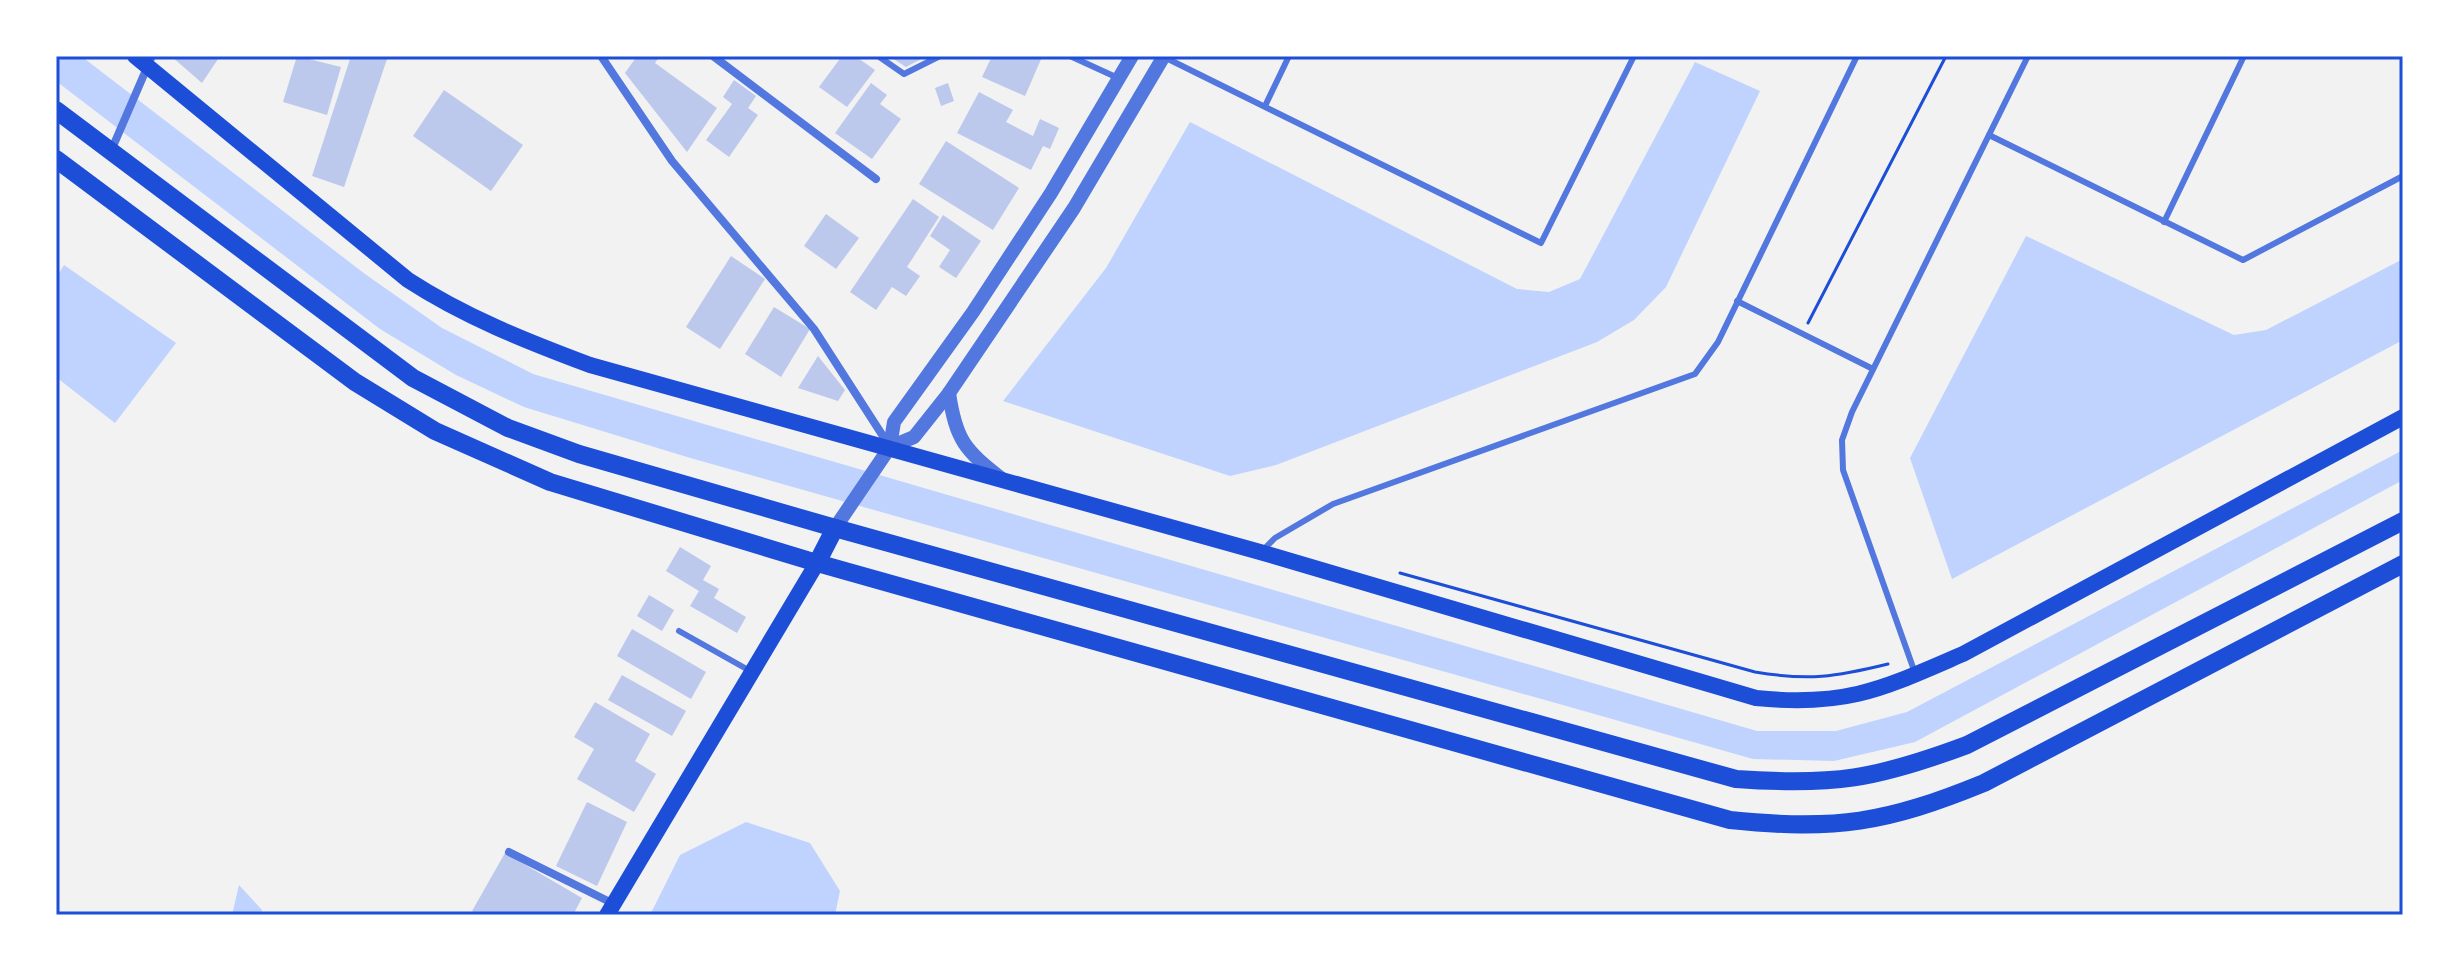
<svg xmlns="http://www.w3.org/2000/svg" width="2459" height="971" viewBox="0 0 2459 971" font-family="Commissioner,sans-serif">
	<rect width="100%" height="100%" fill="#f2f2f2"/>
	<!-- water -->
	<g fill="#bfd3fe">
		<path d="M56,56H81L365,274L442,328L533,374L1757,731H1836L1907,712L2403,450V480L1915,742L1834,761L1753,759L687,457L524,407L456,375L380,329L56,81Z"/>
		<path d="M1695,62L1760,91L1666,287L1634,320L1597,342L1276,465L1230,476L1003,401L1106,268L1190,122L1517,289L1549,292L1580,279Z"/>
		<path d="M2026,236L2234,335L2266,330L2403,259V340L1952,579L1910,458Z"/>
		<path d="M64,265L176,343L115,423L56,377V278Z"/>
		<path d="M746,822L810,843L840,891L835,915H650L680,855Z"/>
		<path d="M239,885L262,910L261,915H232Z"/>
	</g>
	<!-- building -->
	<g fill="#bdc9ec">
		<path d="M171,56H220L202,83Z"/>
		<path d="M297,56L341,67L327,115L283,102Z"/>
		<path d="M351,56H388L344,187L312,176Z"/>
		<path d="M637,56H660L655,63L717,108L687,152L625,73Z"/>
		<path d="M842,56H855L875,70L847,107L819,87Z"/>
		<path d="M889,56H927L906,67Z"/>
		<path d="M992,56L1042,57L1025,96L982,77Z"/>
		<path d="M734,80L756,96L748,108L758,115L729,157L706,140L732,104L723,97Z"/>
		<path d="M871,83L887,95L880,104L901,119L872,159L835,133Z"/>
		<path d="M948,83L954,101L941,106L935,88Z"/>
		<path d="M444,90L523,145L491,191L413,136Z"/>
		<path d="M979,92L1013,110L1006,122L1033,136L1040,119L1059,128L1050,149L1043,146L1031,170L957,133Z"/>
		<path d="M946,141L1019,188L993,230L919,184Z"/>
		<path d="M913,199L939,217L907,267L920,276L906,296L892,287L876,310L850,292Z"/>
		<path d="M826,214L859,238L836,269L804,246Z"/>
		<path d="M943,215L981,241L956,278L939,267L950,250L930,236Z"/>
		<path d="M731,256L765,279L720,349L686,327Z"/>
		<path d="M774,307L810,329L781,377L745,354Z"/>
		<path d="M818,356L845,390L838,401L798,388Z"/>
		<path d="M680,547L711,566L703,580L719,589L714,598L746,617L737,633L690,606L699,591L666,571Z"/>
		<path d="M649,595L674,610L662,631L637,616Z"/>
		<path d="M632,629L706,672L691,699L617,656Z"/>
		<path d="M622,675L686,711L672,736L608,700Z"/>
		<path d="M595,702L650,734L635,761L656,774L634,812L577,779L594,749L574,737Z"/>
		<path d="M587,802L627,822L597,886L556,866Z"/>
		<path d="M505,853L582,898L573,915H479L472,911Z"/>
	</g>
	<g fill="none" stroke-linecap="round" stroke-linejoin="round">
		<!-- path -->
		<g stroke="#1d4ed8" stroke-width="3">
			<path d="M1808,323L1946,56"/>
			<path d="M1400,573L1755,672C1809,681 1835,677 1888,664"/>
		</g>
		<!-- service -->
		<g stroke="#5277de" stroke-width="6">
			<path d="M878,56L904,74L940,56"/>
			<path d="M1070,56L1118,78"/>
			<path d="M1164,57L1541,243L1634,56"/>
			<path d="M1265,106L1289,56"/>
			<path d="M1989,135L2243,260L2403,176"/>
			<path d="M2164,222L2244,56"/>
			<path d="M1737,301L1873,369"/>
			<path d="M1263,550L1275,538L1333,504L1695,374L1718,342L1857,56"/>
			<path d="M679,631L752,672"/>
			<path d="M1915,673L1843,470L1842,440L1852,412L2028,56"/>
		</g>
		<!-- minor -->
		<g stroke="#5277de" stroke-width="8">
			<path d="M601,56L672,161L814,329L890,447"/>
			<path d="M713,56L876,179"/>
			<path d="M111,151L152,56"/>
			<path d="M509,852L614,904"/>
		</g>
		<!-- tertiary -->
		<g stroke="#5277de" stroke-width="14">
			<path d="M949,393C956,441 965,450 1002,479"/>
			<path d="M890,447L914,437L949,393L1074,208L1164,56"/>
			<path d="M835,528L890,447L894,422L973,312L1051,193L1132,56"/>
		</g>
		<!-- secondary -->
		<g stroke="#1d4ed8" stroke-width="16">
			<path d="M135,56L408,280C465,317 526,341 590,365L1260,552L1756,698C1847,707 1882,689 1963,654L2403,417"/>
			<path d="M607,915L817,563"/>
		</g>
		<!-- primary -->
		<g stroke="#1d4ed8" stroke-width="18">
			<path d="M56,110L413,378L508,428L579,454L835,528L1736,779C1834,786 1876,779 1967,745L2403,521"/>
			<path d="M56,159L355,382L435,431L550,482L817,563L1730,820C1836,831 1886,823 1984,783L2403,564"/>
			<path d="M817,563L835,528"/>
		</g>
	</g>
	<!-- border -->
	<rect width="2459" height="971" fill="none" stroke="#ffffff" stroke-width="116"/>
	<rect x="58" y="58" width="2343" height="855" fill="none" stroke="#1d4ed8" stroke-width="3"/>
</svg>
